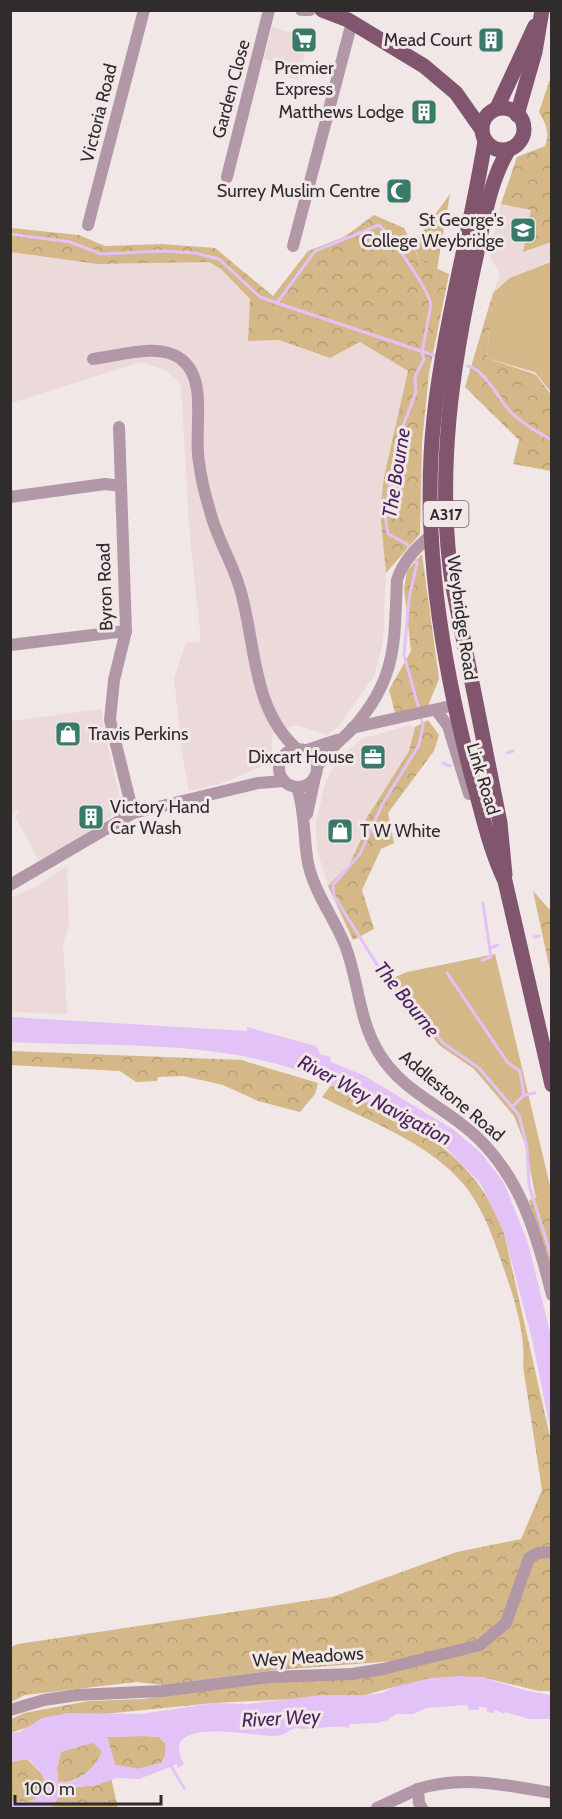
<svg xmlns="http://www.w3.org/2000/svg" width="562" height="1819" viewBox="0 0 562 1819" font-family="Cabin,sans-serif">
	<defs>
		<pattern id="grass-tufts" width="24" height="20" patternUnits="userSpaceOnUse" patternTransform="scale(1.5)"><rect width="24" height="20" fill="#d4b887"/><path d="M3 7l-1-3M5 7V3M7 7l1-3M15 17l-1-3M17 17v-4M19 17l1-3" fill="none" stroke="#b69e75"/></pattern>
		<pattern id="forest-crowns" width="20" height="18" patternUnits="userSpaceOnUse" patternTransform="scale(1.5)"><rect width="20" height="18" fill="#d4b887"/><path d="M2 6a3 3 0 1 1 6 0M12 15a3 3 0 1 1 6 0" fill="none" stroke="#b69e75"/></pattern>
	</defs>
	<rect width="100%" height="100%" fill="#f1e7e7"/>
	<!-- built -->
	<g fill="#ecd9d9">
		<path d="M272,27L309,38L298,80L288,77L290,66L264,59Z"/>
		<path d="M551,76V395L536,375L487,358L493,293L500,274L489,255L501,204L517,157L545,146L548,137L547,127L539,112Z"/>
		<path d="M11,252L97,264L209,262L221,269L250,299L248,341L279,340L330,358L360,342L408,371L384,477L380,511L386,573L383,642L374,676L337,728L328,735L296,725L279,730L272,735V754L261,767L219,784L189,791L183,760L174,678L186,643L201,642L189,524L181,384L165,370L141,362L11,403Z"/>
		<path d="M102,709V722L122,807L90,833L39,860L15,817L19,812L16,809L11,816V721Z"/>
		<path d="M409,725L415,727L409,751L366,819L363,835L348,865L328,886L317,849L316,822L326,781L340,757L362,739Z"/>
		<path d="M67,866L69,926L63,943L67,1014L11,1012V898L39,885Z"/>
	</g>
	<!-- grass -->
	<path fill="url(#grass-tufts)" d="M450,194L437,269L420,261L413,245Z"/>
	<!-- forest -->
	<g fill="url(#forest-crowns)">
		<path d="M551,76V242L523,252L531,210L501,204L517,157L545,146C550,132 546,124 539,112Z"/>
		<path d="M374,215L404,228L420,261L449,274L429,373L422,443L420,534L386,573L380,511L384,477L408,371L360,342L330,358L279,340L248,341L250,299L221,269L209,262L97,264L11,252V228L79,235L105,246L162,244L215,248L273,296L308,251L344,237Z"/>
		<path d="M493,293L487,358L536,375L551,395V471L513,464L519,440L465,387Z"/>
		<path d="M422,554L439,679L428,706L395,713L389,690L411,651L404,588L407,571Z"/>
		<path d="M428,720L439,735L434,751L388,813L394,843L381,849L362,890L374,929L353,940L328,886L349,865L363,835L366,819L409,751L415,727Z"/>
		<path d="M533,891L551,911V975Z"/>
		<path d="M11,1051L241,1060L318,1083L315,1094L300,1112L258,1101L223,1085L183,1076L158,1077L157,1081L136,1082L120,1071L11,1065Z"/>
		<path d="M331,1085C406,1122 474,1149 504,1233L551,1441V1691H539L481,1677L394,1687L365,1695L214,1703L84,1716L68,1713L11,1733V1719L24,1713L89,1701L143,1699L447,1657L277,1670L163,1685L137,1682L25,1695L11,1702V1647L18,1644L332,1597L457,1552L521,1539L542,1490L523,1366C526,1336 515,1301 505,1272C495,1243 485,1211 465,1186C430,1143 370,1122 322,1097Z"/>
		<path d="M551,1193V1272L529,1200Z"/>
		<path d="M144,1736L159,1737L165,1743V1756L161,1763L138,1769L115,1765L107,1737Z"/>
		<path d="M93,1742L102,1751C97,1768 76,1785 58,1782L57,1768L61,1752Z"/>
		<path d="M27,1759L43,1775L46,1792L29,1802L11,1801L10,1762Z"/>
		<path d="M111,1778L118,1808H52L64,1788L97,1785Z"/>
	</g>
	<!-- garden -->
	<g fill="#d4b887">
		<path d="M551,262H552L551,392L535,372L487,358L493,293L510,278Z"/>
		<path d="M495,954L551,1190V1193L536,1199L525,1144L514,1116L474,1069L439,1045L414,1011L386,981L407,972Z"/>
	</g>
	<!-- water -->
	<g fill="#e3c2f8" fill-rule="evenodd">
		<path d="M11,1017L247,1031V1027L316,1046L321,1055L330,1056L331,1062L365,1076L454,1130L481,1153L504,1183L528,1243L551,1336V1433L532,1339L504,1233L481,1184L445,1147L388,1113L331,1085V1079L322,1074L314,1076C219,1039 111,1047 11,1042Z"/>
		<path d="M460,1676L481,1677L528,1691L551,1695V1719H529L505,1712L504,1714L495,1710L493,1713L487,1712V1708L479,1707V1710H469L467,1705L427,1708L413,1714H396L388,1720L377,1723L350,1724L348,1728C332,1723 313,1732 296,1728C288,1730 285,1736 275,1736C252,1736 156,1715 184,1764L178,1768L176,1764L173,1766L186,1789L184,1790L170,1767L139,1779L116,1778L97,1785L64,1788L52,1808H11V1801L29,1802L46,1792C46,1777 39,1768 27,1759L11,1762V1733L20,1732L42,1718L68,1713L141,1714L214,1703L248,1704L322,1695H365L382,1693L394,1687L430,1678ZM144,1736L159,1737L165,1743V1756L161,1763L138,1769L115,1765L107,1737ZM93,1743L102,1751C97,1768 76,1786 58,1782L57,1768L61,1752Z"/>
	</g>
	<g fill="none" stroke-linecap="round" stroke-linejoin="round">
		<!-- stream -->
		<g stroke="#e3c2f8" stroke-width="3">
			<path d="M10,234L70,242L101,254L161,251L195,253L219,259L260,297L277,303L315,251L379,225C391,236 429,290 431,305L422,352L424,359L415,377L416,392L400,434L390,482L385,515L388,534L407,544L411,551"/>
			<path d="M277,303L436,356"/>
			<path d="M468,366C486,371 497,397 509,410C521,423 537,432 552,440"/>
			<path d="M414,557L417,563L409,599L404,655L419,709"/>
			<path d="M420,715L423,725L419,745L382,805L360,854L333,885L334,896L386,979L420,1012L443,1043L479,1068L519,1115L527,1147L529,1185L552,1259"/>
			<path d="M507,753L513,751"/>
			<path d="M443,763L450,766"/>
			<path d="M534,937L539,936"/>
			<path d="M490,948L498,945"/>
			<path d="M482,960L491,957L483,903"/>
			<path d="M447,973L508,1063L520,1071L524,1095L513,1106"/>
			<path d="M524,1095L535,1093"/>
		</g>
		<!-- minor -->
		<g stroke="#b298a6" stroke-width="12">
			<path d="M301,10H310"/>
			<path d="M227,177L269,10"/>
			<path d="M88,225L144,10"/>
			<path d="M293,246L352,22"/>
			<path d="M93,359C119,356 159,342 181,359C209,380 193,430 199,462C201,478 205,495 210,511C217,540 235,566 242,596C256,649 253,711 298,750"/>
			<path d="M119,427L126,631L114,680L110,720L133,813"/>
			<path d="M10,497L105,484L121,486"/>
			<path d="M10,645L126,631"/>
			<path d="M436,710L448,726L469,794"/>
			<path d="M352,728L455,705"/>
			<circle cx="298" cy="768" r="19"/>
			<path d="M304,751L337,740"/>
			<path d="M317,767C328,749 341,741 354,727C398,677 394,641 397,580C403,561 416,548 431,535"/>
			<path d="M297,787C306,815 303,836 308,863C314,892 334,918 345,945C359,981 358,1019 379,1053C399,1087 434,1102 464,1126C518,1168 536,1231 552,1295"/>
			<path d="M307,814L315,777"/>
			<path d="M10,885L133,813L258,783L284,781"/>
			<path d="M10,1710L44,1700L77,1695L162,1691L270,1677L352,1674L383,1669L480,1645L506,1623L529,1558L538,1553L552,1552"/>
			<path d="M377,1808L418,1789"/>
			<path d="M422,1808L419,1803L418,1789C462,1775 507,1785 552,1793"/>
		</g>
		<!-- major -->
		<g stroke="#82556f" stroke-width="15">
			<path d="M322,10L348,20L424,66L456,93L482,130"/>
			<path d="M497,108L535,26"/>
			<circle cx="503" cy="129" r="21"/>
			<path d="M517,115L535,52L542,10"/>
			<path d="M485,141C470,234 444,324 434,418C421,538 442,662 472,777C482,812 489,848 505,881L552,1085"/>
			<path d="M505,875L500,823L452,582C436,472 452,365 476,257C484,221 489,182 509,149"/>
		</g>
	</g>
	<!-- icons -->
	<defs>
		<symbol id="supermarket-square" viewBox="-11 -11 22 22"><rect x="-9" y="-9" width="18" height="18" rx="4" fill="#397b6b" stroke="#f1e7e7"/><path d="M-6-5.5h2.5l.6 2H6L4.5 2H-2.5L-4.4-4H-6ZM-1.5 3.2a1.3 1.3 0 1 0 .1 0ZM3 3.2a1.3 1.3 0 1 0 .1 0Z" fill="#fff"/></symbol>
		<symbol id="building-square" viewBox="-11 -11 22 22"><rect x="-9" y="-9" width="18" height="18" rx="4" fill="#397b6b" stroke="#f1e7e7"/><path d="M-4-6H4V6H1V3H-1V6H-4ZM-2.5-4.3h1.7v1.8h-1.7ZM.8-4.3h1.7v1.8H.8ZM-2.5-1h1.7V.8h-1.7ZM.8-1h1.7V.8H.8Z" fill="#fff"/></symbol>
		<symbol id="mosque-square" viewBox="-11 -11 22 22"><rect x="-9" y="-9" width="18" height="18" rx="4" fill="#397b6b" stroke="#f1e7e7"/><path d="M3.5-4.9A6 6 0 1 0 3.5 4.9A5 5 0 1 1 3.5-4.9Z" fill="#fff"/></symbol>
		<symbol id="school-square" viewBox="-11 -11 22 22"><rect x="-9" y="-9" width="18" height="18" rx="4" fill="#397b6b" stroke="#f1e7e7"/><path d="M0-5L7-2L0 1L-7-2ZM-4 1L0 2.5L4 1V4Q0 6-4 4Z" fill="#fff"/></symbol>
		<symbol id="shop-square" viewBox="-11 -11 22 22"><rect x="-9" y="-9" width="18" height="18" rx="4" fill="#397b6b" stroke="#f1e7e7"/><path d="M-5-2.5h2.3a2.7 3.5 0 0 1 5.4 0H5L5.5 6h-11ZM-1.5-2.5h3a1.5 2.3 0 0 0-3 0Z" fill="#fff"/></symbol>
		<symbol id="office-square" viewBox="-11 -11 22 22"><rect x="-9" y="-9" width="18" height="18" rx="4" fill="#397b6b" stroke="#f1e7e7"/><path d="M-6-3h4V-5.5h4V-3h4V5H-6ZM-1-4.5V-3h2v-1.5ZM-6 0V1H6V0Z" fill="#fff"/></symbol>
	</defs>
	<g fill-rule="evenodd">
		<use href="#supermarket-square" x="289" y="25" width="30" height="30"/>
		<use href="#building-square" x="476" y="25" width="30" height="30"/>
		<use href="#building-square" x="409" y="97" width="30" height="30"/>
		<use href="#mosque-square" x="384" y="176" width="30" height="30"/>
		<use href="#school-square" x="508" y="215" width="30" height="30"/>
		<use href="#shop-square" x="53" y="719" width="30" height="30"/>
		<use href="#office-square" x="358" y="742" width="30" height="30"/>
		<use href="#building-square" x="76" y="802" width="30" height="30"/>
		<use href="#shop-square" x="325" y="816" width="30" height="30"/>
	</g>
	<g text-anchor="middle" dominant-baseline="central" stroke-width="6" stroke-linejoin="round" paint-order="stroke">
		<!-- shield labels -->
		<rect fill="#f1e7e7" stroke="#6a6464" stroke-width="1.5" x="423.5" y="501" width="45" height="26" rx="4.5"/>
		<g font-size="16" font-weight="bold" fill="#302c2c">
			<text x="446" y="514">A317</text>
		</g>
		<!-- poi labels -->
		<g font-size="18" fill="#302c2c" stroke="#f1e7e7" text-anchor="end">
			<text x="472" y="40">Mead Court</text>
			<text x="304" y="68" text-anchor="middle">Premier<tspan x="304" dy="21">Express</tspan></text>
			<text x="404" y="112">Matthews Lodge</text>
			<text x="380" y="191">Surrey Muslim Centre</text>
			<text x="504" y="220">St George's<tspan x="504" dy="21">College Weybridge</tspan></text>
			<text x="88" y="734" text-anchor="start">Travis Perkins</text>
			<text x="354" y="757">Dixcart House</text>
			<text x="110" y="807" text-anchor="start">Victory Hand<tspan x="110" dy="21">Car Wash</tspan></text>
			<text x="360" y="831" text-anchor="start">T W White</text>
		</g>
		<!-- street labels -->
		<g font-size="18" fill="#302c2c" stroke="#f1e7e7">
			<text transform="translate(231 89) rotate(-75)">Garden Close</text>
			<text transform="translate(99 113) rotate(-76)">Victoria Road</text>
			<text transform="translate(105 587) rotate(-92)">Byron Road</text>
			<text transform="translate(462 618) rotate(82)">Weybridge Road</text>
			<text transform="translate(483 779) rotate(73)">Link Road</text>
			<text transform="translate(452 1096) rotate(40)">Addlestone Road</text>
			<text transform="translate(308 1657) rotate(-4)">Wey Meadows</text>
		</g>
		<!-- water labels -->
		<g font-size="20" font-style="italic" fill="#4c2361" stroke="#f1e7e7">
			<text transform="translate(396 473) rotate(-81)">The Bourne</text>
			<text transform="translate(407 999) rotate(51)">The Bourne</text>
			<text transform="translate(375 1100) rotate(28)">River Wey Navigation</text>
			<text transform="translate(281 1718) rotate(-3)">River Wey</text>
		</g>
	</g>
	<!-- border -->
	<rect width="562" height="1819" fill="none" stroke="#302c2c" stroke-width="24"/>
	<!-- scale -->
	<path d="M15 1795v9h146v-9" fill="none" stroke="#302c2c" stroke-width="3"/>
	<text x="24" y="1795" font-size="18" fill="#302c2c" stroke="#f1e7e7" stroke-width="4.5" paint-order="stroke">100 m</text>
</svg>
